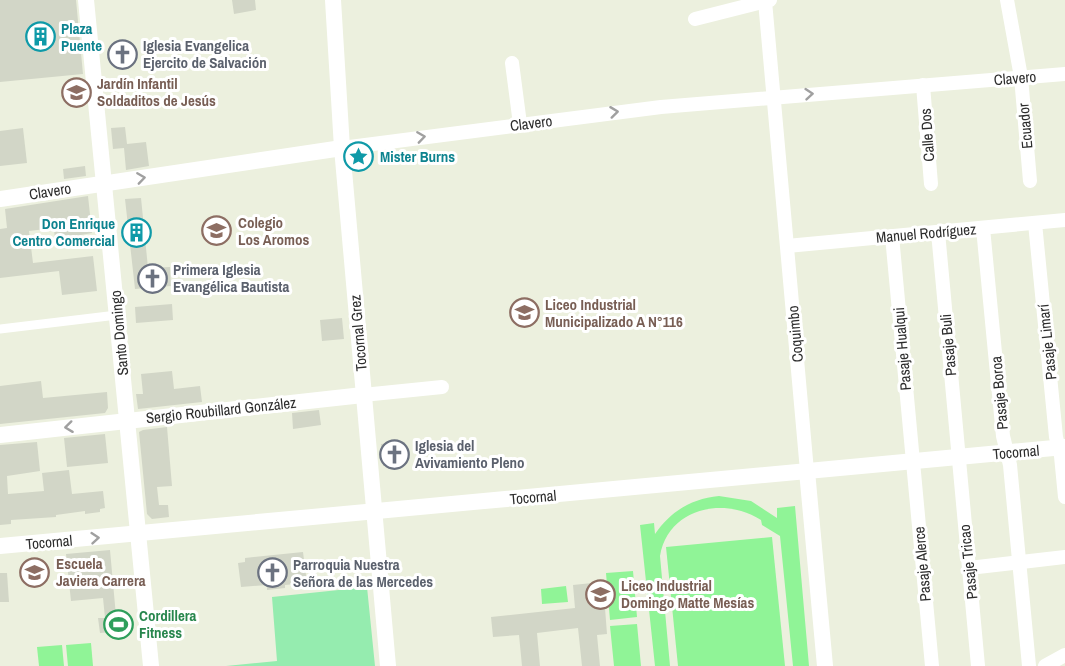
<svg xmlns="http://www.w3.org/2000/svg" width="1065" height="666" viewBox="0 0 1065 666" font-family="'Archivo Narrow',sans-serif">
	<rect width="100%" height="100%" fill="#ecf0de"/>
	<!-- green -->
	<path fill="#95ecaf" d="M367,587L375,666H226L277,661L272,597Z"/>
	<!-- pitch -->
	<g fill="#90f497">
		<path d="M719,496L751,501L777,518V508L795,506L809,666H793L780,536L762,525L761,520C724,496 668,508 660,556L670,666H655L640,525L654,523L655,534C671,511 691,499 719,496Z"/>
		<path d="M772,537L785,666H678L666,547Z"/>
		<path d="M633,571L637,617L610,620L606,573Z"/>
		<path d="M566,586L568,602L542,604L541,589Z"/>
		<path d="M637,624L641,666H614L610,626Z"/>
		<path d="M91,643L93,666H68L66,645Z"/>
		<path d="M62,645L64,666H39L37,647Z"/>
	</g>
	<!-- building -->
	<g fill="#d2d6c7">
		<path d="M0,0H76L83,74L0,82Z"/>
		<path d="M232,0H255L256,10L234,14Z"/>
		<path d="M134,48V58L111,60L110,49Z"/>
		<path d="M125,127L127,144L146,142L149,166L126,170L124,148L113,149L111,128Z"/>
		<path d="M23,128L27,163L0,166V131Z"/>
		<path d="M85,166L86,176L64,179L63,169Z"/>
		<path d="M88,196L92,233L81,235V237L55,241L54,228L29,231L33,263L93,256L97,291L62,295L59,271L0,278V229L7,228L5,209Z"/>
		<path d="M141,198L148,268L170,267L171,286L135,289L125,199Z"/>
		<path d="M172,304L173,320L136,323L135,307Z"/>
		<path d="M342,318L344,339L322,341L320,320Z"/>
		<path d="M172,371L174,389L200,386L202,402L138,409L136,394H143L141,374Z"/>
		<path d="M41,381L43,398L107,392L108,408L105,413L0,424V386Z"/>
		<path d="M319,410L321,425L293,429L292,413Z"/>
		<path d="M167,427L172,486L157,487L159,505H168L169,517L152,519L147,514L139,432L143,430Z"/>
		<path d="M105,434L108,463L67,467L64,438Z"/>
		<path d="M37,442L40,471L7,476L8,494L44,491L42,473L69,470L72,494L103,491L105,508L100,509V512L85,514V511L56,515V517L11,520V524L0,525V445Z"/>
		<path d="M405,442L407,464L383,466L381,444Z"/>
		<path d="M110,550L116,616H119L120,631L100,633L98,618H105L103,598L71,601L66,554Z"/>
		<path d="M303,552L307,583L285,585V588L267,590V585L241,587L238,563L245,562V558Z"/>
		<path d="M0,573H7L9,602H0Z"/>
		<path d="M592,583L595,609L605,608L607,634L597,635L600,666H582L578,628L537,633L540,666H522L519,635L493,637L491,617L575,608L573,585Z"/>
	</g>
	<g fill="none" stroke-linecap="round" stroke-linejoin="round">
		<!-- pedestrian -->
		<path stroke="#fff" stroke-width="9" d="M0,329L117,315"/>
		<!-- minor -->
		<g stroke="#fff" stroke-width="14">
			<path d="M1007,0L1021,77L1030,181"/>
			<path d="M765,1L807,471"/>
			<path d="M695,19L770,0"/>
			<path d="M512,63L520,124"/>
			<path d="M923,85L931,184"/>
			<path d="M342,148L661,107L1065,74"/>
			<path d="M1035,223L1056,437L1061,456L1065,497"/>
			<path d="M983,228L1003,436L1010,465L1029,666"/>
			<path d="M938,232L978,666"/>
			<path d="M892,236L932,666"/>
			<path d="M787,246L1065,220"/>
			<path d="M363,395L442,387"/>
			<path d="M969,568L1065,557"/>
			<path d="M1045,666L1065,655"/>
		</g>
		<!-- tertiary -->
		<g stroke="#fff" stroke-width="16">
			<path d="M86,0L151,666"/>
			<path d="M333,0L342,148L388,666"/>
			<path d="M0,199L342,148"/>
			<path d="M0,435L363,395"/>
			<path d="M807,471L825,666"/>
			<path d="M0,546L1065,447"/>
		</g>
	</g>
	<!-- one-way arrows -->
	<defs><path id="oneway-chevron" d="M-2-3.5L2.5 0L-2 3.5" fill="none" stroke-width="1.6" stroke-linecap="round" stroke-linejoin="round" transform="scale(1.5)"/></defs>
	<g stroke="#a0a0a0">
		<use href="#oneway-chevron" transform="translate(809 94) rotate(-5)"/>
		<use href="#oneway-chevron" transform="translate(614 112) rotate(-7)"/>
		<use href="#oneway-chevron" transform="translate(421 137) rotate(-8)"/>
		<use href="#oneway-chevron" transform="translate(141 178) rotate(-8)"/>
		<use href="#oneway-chevron" transform="translate(69 427) rotate(173)"/>
		<use href="#oneway-chevron" transform="translate(95 538) rotate(-5)"/>
	</g>
	<!-- icons -->
	<defs>
		<symbol id="building-ring" viewBox="-11 -11 22 22"><circle r="9.5" fill="#fff" stroke="#0f9aa8" stroke-width="1.5"/><path d="M-4-6H4V6H1V3H-1V6H-4ZM-2.5-4.3h1.7v1.8h-1.7ZM.8-4.3h1.7v1.8H.8ZM-2.5-1h1.7V.8h-1.7ZM.8-1h1.7V.8H.8Z" fill="#0f9aa8"/></symbol>
		<symbol id="church-ring" viewBox="-11 -11 22 22"><circle r="9.5" fill="#fff" stroke="#6b7280" stroke-width="1.5"/><path d="M-1.2-6h2.4v3.5h3.3v2.4h-3.3V6h-2.4V-.1h-3.3v-2.4h3.3Z" fill="#6b7280"/></symbol>
		<symbol id="school-ring" viewBox="-11 -11 22 22"><circle r="9.5" fill="#fff" stroke="#8d6e63" stroke-width="1.5"/><path d="M0-5L7-2L0 1L-7-2ZM-4 1L0 2.5L4 1V4Q0 6-4 4Z" fill="#8d6e63"/></symbol>
		<symbol id="sight-ring" viewBox="-11 -11 22 22"><circle r="9.5" fill="#fff" stroke="#0f9aa8" stroke-width="1.5"/><path d="M0-6L1.8-2.2L6-1.7L2.9 1.2L3.7 5.4L0 3.3L-3.7 5.4L-2.9 1.2L-6-1.7L-1.8-2.2Z" fill="#0f9aa8"/></symbol>
		<symbol id="stadium-ring" viewBox="-11 -11 22 22"><circle r="9.5" fill="#fff" stroke="#2e9e5b" stroke-width="1.5"/><path d="M0-5a6.5 5 0 1 0 0 10a6.5 5 0 1 0 0-10ZM-3.5-1.8h7v3.6h-7Z" fill="#2e9e5b"/></symbol>
	</defs>
	<g fill-rule="evenodd">
		<use href="#building-ring" x="24" y="20" width="33" height="33"/>
		<use href="#church-ring" x="106" y="38" width="33" height="33"/>
		<use href="#school-ring" x="60" y="76" width="33" height="33"/>
		<use href="#sight-ring" x="342" y="140" width="33" height="33"/>
		<use href="#school-ring" x="200" y="214" width="33" height="33"/>
		<use href="#building-ring" x="120" y="216" width="33" height="33"/>
		<use href="#church-ring" x="136" y="262" width="33" height="33"/>
		<use href="#school-ring" x="508" y="296" width="33" height="33"/>
		<use href="#church-ring" x="378" y="438" width="33" height="33"/>
		<use href="#school-ring" x="18" y="556" width="33" height="33"/>
		<use href="#church-ring" x="256" y="556" width="33" height="33"/>
		<use href="#school-ring" x="584" y="578" width="33" height="33"/>
		<use href="#stadium-ring" x="102" y="608" width="33" height="33"/>
	</g>
	<g text-anchor="middle" dominant-baseline="central" stroke-width="6" stroke-linejoin="round" paint-order="stroke">
		<!-- culture labels -->
		<g font-size="15" font-weight="bold" fill="#0d838f" stroke="#fff" text-anchor="start">
			<text x="61" y="28">Plaza<tspan x="61" dy="17">Puente</tspan></text>
			<text x="380" y="156">Mister Burns</text>
			<text x="115" y="223" text-anchor="end">Don Enrique<tspan x="115" dy="17">Centro Comercial</tspan></text>
		</g>
		<!-- worship labels -->
		<g font-size="15" font-weight="bold" fill="#5b616d" stroke="#fff" text-anchor="start">
			<text x="143" y="45">Iglesia Evangelica<tspan x="143" dy="17">Ejercito de Salvación</tspan></text>
			<text x="173" y="269">Primera Iglesia<tspan x="173" dy="17">Evangélica Bautista</tspan></text>
			<text x="415" y="445">Iglesia del<tspan x="415" dy="17">Avivamiento Pleno</tspan></text>
			<text x="293" y="564">Parroquia Nuestra<tspan x="293" dy="17">Señora de las Mercedes</tspan></text>
		</g>
		<!-- street labels -->
		<g font-size="15" fill="#2d2d2d" stroke="#fff">
			<text transform="translate(1015 78) rotate(-5)">Clavero</text>
			<text transform="translate(531 123) rotate(-7)">Clavero</text>
			<text transform="translate(1025 126) rotate(-95)">Ecuador</text>
			<text transform="translate(927 135) rotate(-94)">Calle Dos</text>
			<text transform="translate(50 191) rotate(-9)">Clavero</text>
			<text transform="translate(926 233) rotate(-5)">Manuel Rodríguez</text>
			<text transform="translate(119 333) rotate(-95)">Santo Domingo</text>
			<text transform="translate(358 333) rotate(-95)">Tocornal Grez</text>
			<text transform="translate(795 334) rotate(-95)">Coquimbo</text>
			<text transform="translate(1047 342) rotate(-96)">Pasaje Limarí</text>
			<text transform="translate(948 345) rotate(-95)">Pasaje Buli</text>
			<text transform="translate(902 349) rotate(-95)">Pasaje Hualqui</text>
			<text transform="translate(999 393) rotate(-95)">Pasaje Boroa</text>
			<text transform="translate(221 410) rotate(-6)">Sergio Roubillard González</text>
			<text transform="translate(1016 452) rotate(-5)">Tocornal</text>
			<text transform="translate(533 497) rotate(-5)">Tocornal</text>
			<text transform="translate(49 542) rotate(-5)">Tocornal</text>
			<text transform="translate(968 562) rotate(-96)">Pasaje Tricao</text>
			<text transform="translate(922 564) rotate(-95)">Pasaje Alerce</text>
		</g>
		<!-- education labels -->
		<g font-size="15" font-weight="bold" fill="#785e54" stroke="#fff" text-anchor="start">
			<text x="97" y="83">Jardín Infantil<tspan x="97" dy="17">Soldaditos de Jesús</tspan></text>
			<text x="238" y="222">Colegio<tspan x="238" dy="17">Los Aromos</tspan></text>
			<text x="545" y="304">Liceo Industrial<tspan x="545" dy="17">Municipalizado A N°116</tspan></text>
			<text x="56" y="563">Escuela<tspan x="56" dy="17">Javiera Carrera</tspan></text>
			<text x="621" y="585">Liceo Industrial<tspan x="621" dy="17">Domingo Matte Mesías</tspan></text>
		</g>
		<!-- leisure labels -->
		<g font-size="15" font-weight="bold" fill="#27864d" stroke="#fff" text-anchor="start">
			<text x="139" y="615">Cordillera<tspan x="139" dy="17">Fitness</tspan></text>
		</g>
	</g>
</svg>
